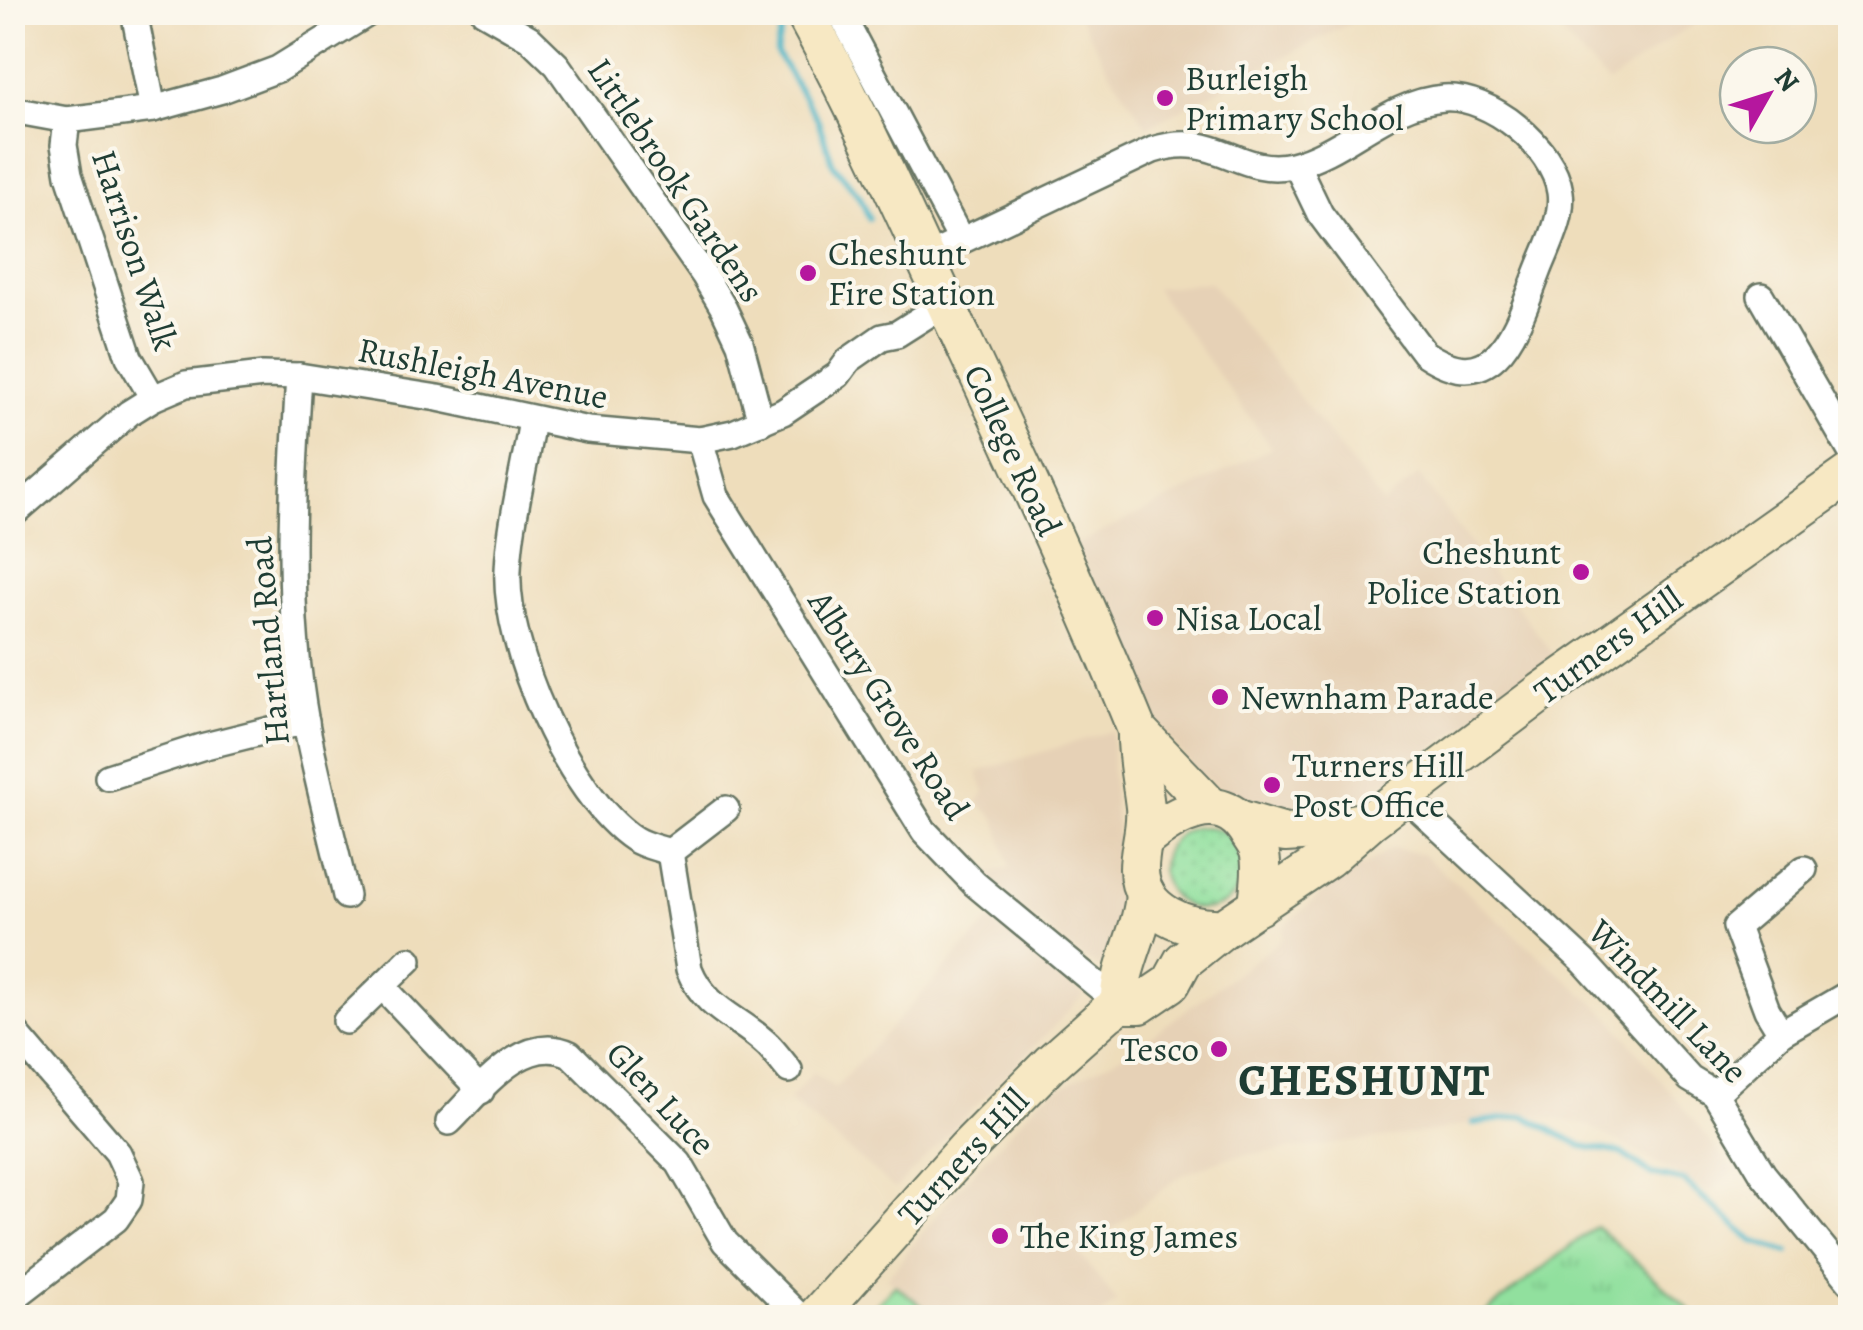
<svg xmlns="http://www.w3.org/2000/svg" width="1863" height="1330" viewBox="0 0 1863 1330" font-family="Alegreya,serif">
	<defs>
		<pattern id="grass-dots" width="8" height="8" patternUnits="userSpaceOnUse" patternTransform="scale(2.5)"><rect width="8" height="8" fill="#91e09e"/><path d="M2 2h.1M6 6h.1" fill="none" stroke="#7dc189" stroke-width="1.8" stroke-linecap="round"/></pattern>
		<pattern id="park-tufts" width="24" height="20" patternUnits="userSpaceOnUse" patternTransform="scale(2.5)"><rect width="24" height="20" fill="#91e09e"/><path d="M3 7l-1-3M5 7V3M7 7l1-3M15 17l-1-3M17 17v-4M19 17l1-3" fill="none" stroke="#7dc189"/></pattern>
	</defs>
	<rect width="100%" height="100%" fill="#fbf7ec"/>
	<filter id="ink" filterUnits="userSpaceOnUse"><feTurbulence type="fractalNoise" baseFrequency=".01" numOctaves="2"/><feDisplacementMap in="SourceGraphic" scale="20" xChannelSelector="R" yChannelSelector="G"/><feConvolveMatrix kernelMatrix="1 2 1 2 8 2 1 2 1" color-interpolation-filters="sRGB"/></filter>
	<filter id="wash" filterUnits="userSpaceOnUse"><feTurbulence type="fractalNoise" baseFrequency=".0048" numOctaves="4" result="noise"/><feDisplacementMap in="SourceGraphic" scale="40" xChannelSelector="R" yChannelSelector="G"/><feGaussianBlur stdDeviation="2.25" result="paint"/><feColorMatrix in="noise" values="0 0 0 0 0 0 0 0 0 0 0 0 0 0 0 0 0 1.4 0 .05"/><feComposite in="paint" operator="in"/></filter>
	<g filter="url(#wash)">
		<rect width="100%" height="100%" fill="#edb"/>
		<!-- built -->
		<g fill="#e6d1b6">
			<path d="M1077,13H1370L1147,127L1109,70Z"/>
			<path d="M1542,13H1715L1676,35L1608,83Z"/>
			<path d="M1210,282L1383,504L1419,475L1557,660L1373,791L1330,813L1276,817L1241,805L1196,771L1159,725L1076,545L1272,448L1155,288Z"/>
			<path d="M1112,731V776L1124,919L1120,933L1098,967L1078,955L982,876L1010,867L996,819L977,802L985,792L977,772Z"/>
			<path d="M1392,848L1422,854L1610,1017L1734,1171L1710,1192L1587,1125L1518,1112L1439,1131L1229,1157L1180,1176L1080,1254L1117,1301L1098,1317H936L887,1278L950,1198L1042,1097L1129,1052L1283,939V928L1357,862L1362,868Z"/>
			<path d="M993,917L1020,933L1084,995L895,1189L789,1100L813,1072L835,1088Z"/>
		</g>
		<!-- grass -->
		<circle fill="url(#grass-dots)" stroke="#588e69" stroke-width="2.5" cx="1203" cy="868" r="41"/>
		<!-- park -->
		<g fill="url(#park-tufts)" stroke="#588e69" stroke-width="2.5">
			<path d="M1596,1226L1696,1315L1692,1318L1480,1317Z"/>
			<path d="M895,1285L936,1317H864Z"/>
		</g>
		<g fill="none" stroke-linecap="round" stroke-linejoin="round">
			<!-- stream -->
			<g stroke="#47b3c4" stroke-width="6">
				<path d="M781,12C786,35 775,39 777,54L817,118L833,164L860,197L869,218"/>
				<path d="M1473,1123L1524,1116L1582,1146L1621,1153L1651,1174L1684,1181L1753,1241L1788,1252"/>
			</g>
		</g>
	</g>
	<g filter="url(#ink)">
		<g fill="none" stroke-linecap="round" stroke-linejoin="round">
			<defs>
				<g id="minor">
					<path d="M134,12L153,109"/>
					<path d="M484,12L529,38L557,65L704,275L724,309L740,343L761,422"/>
					<path d="M840,12L961,240"/>
					<path d="M12,110L67,120L153,109L222,90L278,69L370,12"/>
					<path d="M67,120L64,145L69,175L129,357L153,398"/>
					<path d="M927,257L1153,150C1217,129 1238,177 1292,165C1346,152 1387,102 1444,98C1490,95 1553,146 1560,192C1564,218 1547,248 1538,272C1517,326 1497,402 1424,353L1320,214L1296,164"/>
					<path d="M1761,296L1850,450"/>
					<path d="M299,376C292,492 285,608 306,723C317,781 333,838 346,896"/>
					<path d="M532,419C525,469 510,520 508,570C504,647 569,796 634,839C645,846 658,848 670,852L689,969C706,1011 739,1017 768,1045C776,1053 782,1062 789,1070"/>
					<path d="M700,440L716,496L924,831L975,884L1120,1004"/>
					<path d="M12,515L129,413L153,398L186,384L263,375L299,376L438,398L588,430L700,440L733,433L783,412L838,375L849,360L882,337L897,334L946,303"/>
					<path d="M108,777L201,747L306,721"/>
					<path d="M1405,796L1584,962L1690,1079L1715,1094L1763,1174L1850,1281"/>
					<path d="M670,852L726,809"/>
					<path d="M382,986L481,1091"/>
					<path d="M346,1021L409,960"/>
					<path d="M12,1029L118,1153L131,1181L129,1200L116,1219L12,1299"/>
					<path d="M1781,1033L1767,1010L1736,927L1804,869"/>
					<path d="M1715,1094L1781,1033L1850,993"/>
					<path d="M449,1122C479,1093 522,1031 570,1054L679,1163L725,1242L801,1318"/>
				</g>
				<g id="secondary">
					<path d="M804,12C863,119 912,230 963,341C1023,469 1083,598 1137,730C1136,757 1142,780 1145,807C1147,829 1139,848 1139,869C1139,913 1188,930 1224,928"/>
					<path d="M1137,730L1211,807"/>
					<path d="M1241,820L1285,833L1317,831L1367,821"/>
					<path d="M1145,839C1174,815 1220,788 1247,830C1251,837 1257,844 1259,851C1264,868 1259,889 1258,906"/>
					<path d="M1120,1004C1118,966 1143,932 1145,893"/>
					<path d="M815,1318L967,1148L1050,1064L1106,1014L1120,1004H1140L1171,983L1183,961L1224,928L1328,858L1370,821L1542,692L1850,474"/>
				</g>
			</defs>
			<!-- minor casing -->
			<use href="#minor" stroke="#677563" stroke-width="30"/>
			<!-- secondary casing -->
			<use href="#secondary" stroke="#677563" stroke-width="42"/>
			<!-- minor -->
			<use href="#minor" stroke="#fff" stroke-width="25"/>
			<!-- secondary -->
			<use href="#secondary" stroke="#f7e8c3" stroke-width="38"/>
		</g>
	</g>
	<!-- markers -->
	<g fill="#b5179e" stroke="#fbf7ec" stroke-width="4">
		<circle cx="1165" cy="98" r="10"/>
		<circle cx="808" cy="273" r="10"/>
		<circle cx="1581" cy="572" r="10"/>
		<circle cx="1155" cy="618" r="10"/>
		<circle cx="1220" cy="697" r="10"/>
		<circle cx="1272" cy="785" r="10"/>
		<circle cx="1219" cy="1049" r="10"/>
		<circle cx="1000" cy="1236" r="10"/>
	</g>
	<g text-anchor="middle" dominant-baseline="central" stroke-width="8" stroke-linejoin="round" paint-order="stroke">
		<!-- poi labels -->
		<g font-size="35" fill="#1f3d34" stroke="#fbf7ec" text-anchor="start">
			<text x="1185" y="78">Burleigh<tspan x="1185" dy="40">Primary School</tspan></text>
			<text x="828" y="253">Cheshunt<tspan x="828" dy="40">Fire Station</tspan></text>
			<text x="1561" y="552" text-anchor="end">Cheshunt<tspan x="1561" dy="40">Police Station</tspan></text>
			<text x="1175" y="618">Nisa Local</text>
			<text x="1240" y="697">Newnham Parade</text>
			<text x="1292" y="765">Turners Hill<tspan x="1292" dy="40">Post Office</tspan></text>
			<text x="1199" y="1049" text-anchor="end">Tesco</text>
			<text x="1020" y="1236">The King James</text>
		</g>
		<!-- street labels -->
		<g font-size="35" fill="#1f3d34" stroke="#fbf7ec">
			<text transform="translate(676 180) rotate(56)">Littlebrook Gardens</text>
			<text transform="translate(135 250) rotate(72)">Harrison Walk</text>
			<text transform="translate(483 373) rotate(11)">Rushleigh Avenue</text>
			<text transform="translate(1013 450) rotate(65)">College Road</text>
			<text transform="translate(268 641) rotate(-95)">Hartland Road</text>
			<text transform="translate(1608 645) rotate(-36)">Turners Hill</text>
			<text transform="translate(889 705) rotate(57)">Albury Grove Road</text>
			<text transform="translate(1668 1001) rotate(46)">Windmill Lane</text>
			<text transform="translate(661 1098) rotate(47)">Glen Luce</text>
			<text transform="translate(963 1157) rotate(-47)">Turners Hill</text>
		</g>
		<!-- district labels -->
		<g font-size="45" font-weight="bold" letter-spacing="2.5" fill="#1f3d34" stroke="#fbf7ec">
			<text x="1365" y="1080">CHESHUNT</text>
		</g>
	</g>
	<!-- margin -->
	<rect width="1863" height="1330" fill="none" stroke="#fbf7ec" stroke-width="50"/>
	<!-- north arrow -->
	<g transform="translate(1768 95) rotate(51)"><circle r="48" fill="#fbf7ec" stroke="#a3ada2" stroke-width="2.5"/>
	<path d="M0-8L18 38L0 25L-18 38Z" fill="#b5179e"/>
	<text y="-15" font-size="28" font-weight="bold" text-anchor="middle" fill="#1f3d34">N</text>
	</g>
</svg>
